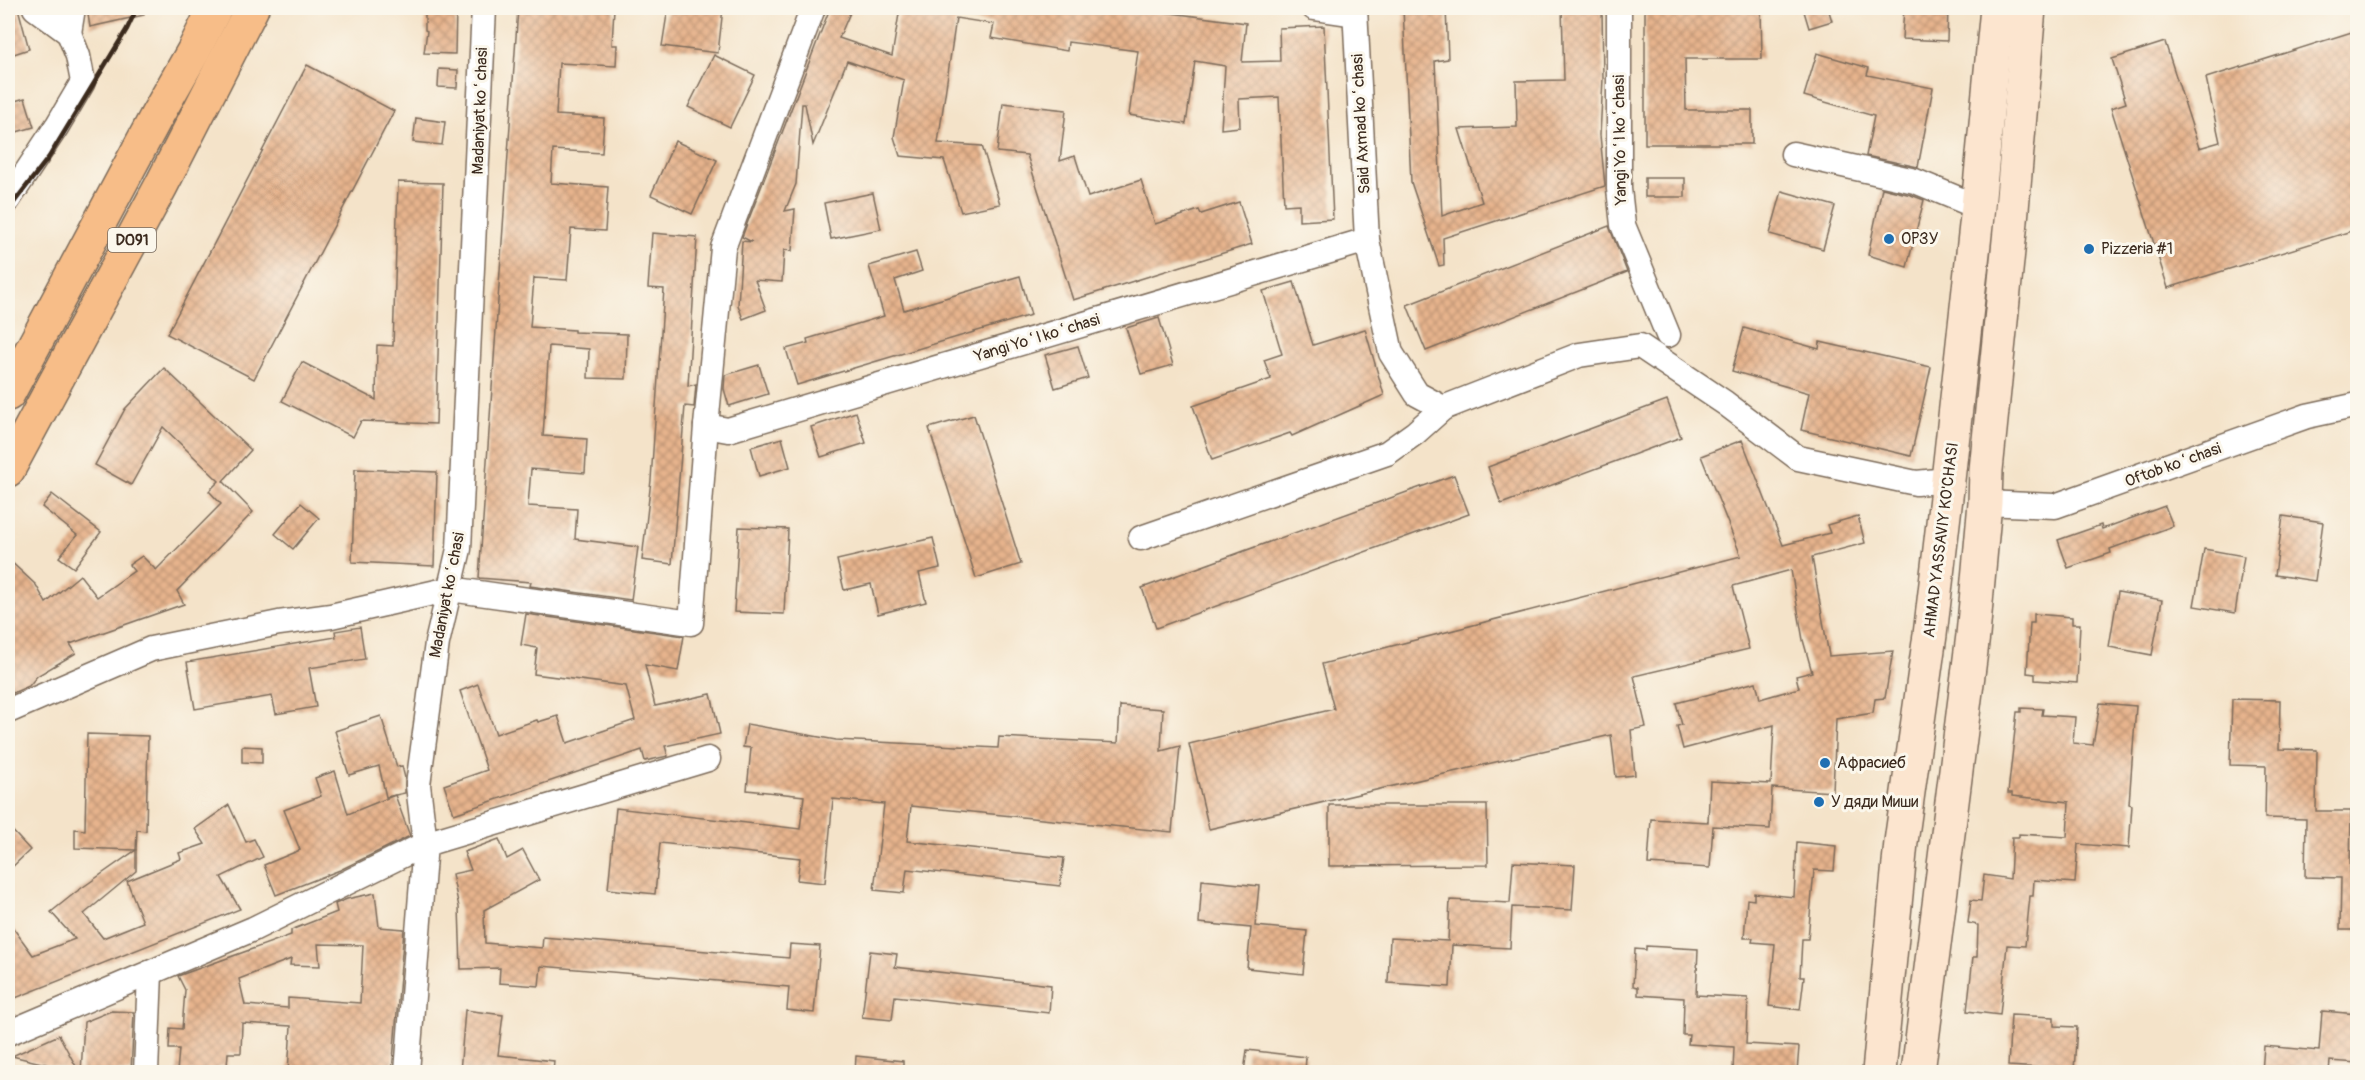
<svg xmlns="http://www.w3.org/2000/svg" width="2365" height="1080" viewBox="0 0 2365 1080" font-family="Pangolin,sans-serif">
	<defs>
		<pattern id="building-cross-hatch" width="8" height="8" patternUnits="userSpaceOnUse" patternTransform="scale(1.5)"><rect width="8" height="8" fill="#e7b48d"/><path d="M0 0l8 8M0 8l8-8" fill="none" stroke="#bc9373"/></pattern>
	</defs>
	<rect width="100%" height="100%" fill="#fbf7ec"/>
	<filter id="ink" filterUnits="userSpaceOnUse"><feTurbulence type="fractalNoise" baseFrequency=".0167" numOctaves="2"/><feDisplacementMap in="SourceGraphic" scale="12" xChannelSelector="R" yChannelSelector="G"/><feConvolveMatrix kernelMatrix="1 2 1 2 8 2 1 2 1" color-interpolation-filters="sRGB"/></filter>
	<filter id="wash" filterUnits="userSpaceOnUse"><feTurbulence type="fractalNoise" baseFrequency=".008" numOctaves="4" result="noise"/><feDisplacementMap in="SourceGraphic" scale="24" xChannelSelector="R" yChannelSelector="G"/><feGaussianBlur stdDeviation="1.35" result="paint"/><feColorMatrix in="noise" values="0 0 0 0 0 0 0 0 0 0 0 0 0 0 0 0 0 1.4 0 .05"/><feComposite in="paint" operator="in"/></filter>
	<g filter="url(#wash)">
		<rect width="100%" height="100%" fill="#f4e3c9"/>
		<g id="blocks">
			<!-- building -->
			<g fill="url(#building-cross-hatch)" fill-rule="evenodd">
				<path d="M8,8H18L29,49L8,56Z"/>
				<path d="M87,8H143L144,15L90,27Z"/>
				<path d="M425,8H456L455,54L424,53L427,31L425,30Z"/>
				<path d="M518,8H614L612,45H617L616,66L559,63L556,115L604,118L602,153L553,150L551,183L608,187L605,231L571,229L567,280L534,278L530,327L574,330V332L627,334L626,379L588,378L589,349L549,346L543,436L587,439L585,473L531,469L528,506L577,509L575,539L638,547L631,600L530,586L531,582L479,578Z"/>
				<path d="M668,8H723L718,53L662,46Z"/>
				<path d="M830,8H852L839,38L892,56L900,8H1134L1246,23L1242,62L1280,61L1279,28L1324,26L1333,219L1299,221V204L1284,205L1279,97L1239,99L1240,127L1221,129L1225,66L1195,61L1186,124L1129,115L1138,51L1068,42L1067,51L991,38L994,24L956,18L938,143L982,146L1000,204L961,212L944,160L900,156L894,137L904,80L847,61L813,145L805,104H802L796,184L785,211L795,209L792,251L784,250L782,282L755,280L766,310L743,319L738,305L742,241L752,242L742,237Z"/>
				<path d="M1403,8H1446L1448,59L1435,61L1442,216L1482,202L1459,129L1517,127L1516,81L1564,80L1562,8H1602L1603,79L1600,135L1605,186L1443,238L1444,265L1439,266L1411,182Z"/>
				<path d="M1645,8H1761L1762,59H1685L1686,110H1752V144H1645Z"/>
				<path d="M1803,8H1828L1832,21L1809,28Z"/>
				<path d="M1904,8H1948L1947,41L1902,39Z"/>
				<path d="M2358,30V229L2168,288L2111,108L2126,103L2112,59L2165,42L2199,148L2220,142L2206,78Z"/>
				<path d="M1817,53L1869,68L1867,75L1933,88L1918,167L1866,156L1874,116L1804,96Z"/>
				<path d="M714,55L755,75L730,127L688,107Z"/>
				<path d="M307,65L394,111L254,379L167,334Z"/>
				<path d="M439,69L458,70L457,88L438,87Z"/>
				<path d="M25,98L34,127L13,133L8,118V103Z"/>
				<path d="M1003,103L1066,110L1060,161L1075,156L1088,197L1141,180L1155,224L1199,210L1201,214L1239,202L1252,244L1073,300L1027,155L997,152Z"/>
				<path d="M416,118L445,122L442,145L413,142Z"/>
				<path d="M675,141L717,160L692,214L651,195Z"/>
				<rect x="1645" y="178" width="40" height="19"/>
				<path d="M398,182L443,183L436,424L361,421L353,437L282,401L302,362L376,400L377,345L393,346Z"/>
				<path d="M1882,188L1911,195L1924,200L1907,267L1868,255Z"/>
				<path d="M1782,191L1835,206L1823,249L1770,234Z"/>
				<path d="M873,193L881,229L831,239L824,203Z"/>
				<path d="M1609,226L1627,272L1426,351L1407,305Z"/>
				<path d="M652,233L697,237L688,386L696,384L694,407L685,406L672,564L642,560L651,480L664,289L648,288Z"/>
				<path d="M916,252L922,271L895,280L904,310L1020,276L1031,315L797,385L786,349L808,343L807,339L884,316L869,266Z"/>
				<path d="M1294,282L1313,345L1365,329L1384,395L1292,436L1290,433L1212,460L1193,406L1271,379L1264,360L1282,354L1263,291Z"/>
				<path d="M1159,318L1173,365L1141,374L1126,328Z"/>
				<path d="M1744,328L1819,349L1820,342L1931,367L1911,456L1801,430L1809,393L1732,371Z"/>
				<path d="M1078,346L1088,378L1055,388L1045,355Z"/>
				<path d="M759,365L768,394L729,406L724,389L725,375Z"/>
				<path d="M164,368L251,450L223,481L253,512L177,591L184,604L70,644L76,653L37,676L29,686L8,695V559L36,585L46,603L80,575L97,597L134,571L129,565L142,556L156,570L221,504L209,491L219,481L163,427L131,485L95,465L125,409Z"/>
				<path d="M1667,400L1681,437L1501,504L1488,467Z"/>
				<path d="M856,412L866,443L821,457L811,427Z"/>
				<path d="M974,415L1021,564L976,578L929,428Z"/>
				<path d="M782,438L790,467L759,476L751,447Z"/>
				<path d="M1742,440L1783,545L1830,533L1827,525L1858,516L1865,543L1812,557L1829,656L1893,651L1885,698L1875,699L1873,713L1836,719L1833,792L1772,788L1770,829L1713,826L1710,868L1648,864L1651,819L1708,822L1710,781L1771,784L1774,725L1683,749L1677,726L1682,725L1676,703L1756,682L1760,699L1799,688L1796,676L1812,672L1803,640L1791,570L1733,586L1749,649L1634,676L1646,727L1631,730L1635,775L1616,777L1611,735L1209,829L1189,744L1334,709L1322,664L1741,556L1701,456Z"/>
				<path d="M355,469L437,472L434,566L352,562Z"/>
				<path d="M1454,475L1469,514L1156,628L1142,588Z"/>
				<path d="M52,494L101,532L74,568L59,557L77,535L42,507Z"/>
				<path d="M301,503L319,518L293,549L275,534Z"/>
				<path d="M2165,506L2173,526L2110,549L2111,553L2068,568L2058,540L2101,525L2102,529Z"/>
				<path d="M2283,516L2323,522L2315,581L2275,575Z"/>
				<path d="M739,527L788,529L784,614L734,612Z"/>
				<path d="M933,538L940,568L919,573L926,602L878,614L871,584L844,590L837,560Z"/>
				<path d="M2204,549L2244,556L2235,613L2194,606Z"/>
				<path d="M2118,592L2162,600L2152,655L2109,647Z"/>
				<path d="M526,614L684,636L678,671L645,665L655,706L711,694L720,734L665,746L668,756L645,761L642,750L454,814L444,785L487,770L460,691L478,684L496,734L537,720L538,722L558,716L567,743L635,720L626,686L534,674L537,648L521,645Z"/>
				<path d="M2034,614L2072,617V624H2080L2077,683L2035,680V674L2027,673L2030,623H2034Z"/>
				<path d="M360,627L365,659L309,668L316,707L276,714L272,696L195,709L187,662L336,637L335,631Z"/>
				<path d="M2232,699L2280,700L2279,749L2317,750L2316,811H2351L2350,872H2358V930H2340L2341,878L2305,877L2306,819L2265,818L2266,766L2230,765Z"/>
				<path d="M2100,703L2136,706L2129,804L2132,805L2129,848L2078,844L2075,883L2034,880L2033,896H2030L2025,946L2007,945L2000,1015L1967,1011L1973,957H1977L1978,925L1968,923L1971,900L1981,901L1984,875L2010,879L2012,837H2019V834L2067,837L2069,802L2012,796V793H2008L2017,712H2021V708L2043,709L2042,715L2075,717L2073,743L2093,745Z"/>
				<path d="M1120,706L1163,709L1161,751L1180,746L1172,832L911,806L907,841L1064,858L1060,886L907,869L904,893L874,890L884,804L833,799L825,883L797,880L800,858L660,843L655,894L608,889L616,808L800,829L804,796L747,790L751,748L743,747L747,724L836,740L998,748L999,737L1118,743Z"/>
				<path d="M381,716L397,767L402,766L405,778V793L386,797L379,766L349,775L335,731Z"/>
				<path d="M87,734L148,736L146,831L137,830L136,850L75,848V829L85,830Z"/>
				<path d="M242,746L262,747V763L242,762Z"/>
				<path d="M335,771L348,814L395,795L410,836L340,870L276,895L264,865L300,850L284,810L321,796L315,778Z"/>
				<path d="M229,805L246,842L254,839L263,857L221,877L240,909L8,1001V921L33,955L75,939L51,912L76,892L136,850V871L84,914L103,938L143,922L127,881L181,859L179,853L205,844L195,829Z"/>
				<path d="M1329,805H1487L1488,865L1329,866Z"/>
				<path d="M8,826L30,850L8,871Z"/>
				<path d="M499,839L507,859L523,850L539,880L484,910L485,943L542,948L543,937L789,958L790,944L820,946L814,1013L787,1010L789,987L541,966L539,986L499,983L500,968L461,969L459,907L452,874L471,870L464,852Z"/>
				<path d="M1797,842L1836,846L1834,871L1814,870L1808,939H1802L1800,977H1804L1800,1010L1769,1006L1775,944L1752,942L1753,938H1744L1747,899L1754,900V893L1794,897Z"/>
				<path d="M1513,862L1575,865L1572,910L1512,907L1510,948L1452,945L1450,987L1388,983L1390,938L1448,941L1450,900L1510,903Z"/>
				<path d="M1202,880L1259,886L1255,926L1307,931L1303,974L1247,968L1251,928L1199,923Z"/>
				<path d="M375,893L379,927L404,929L392,1072H288L291,1026L242,1023L241,1053H228L227,1067L219,1066V1072H177L179,1049H169L170,1028L182,1029L185,990L178,976L291,935V930L337,912L335,904L347,899ZM318,944L363,945L360,1003L288,998V1008L245,1005L239,979L291,959L290,965L320,966Z"/>
				<path d="M1646,946L1698,949L1696,995L1748,998L1746,1044L1799,1047L1797,1072H1733L1734,1047L1688,1044L1689,1035H1683L1684,998L1638,995V987L1633,986L1635,949L1646,950Z"/>
				<path d="M870,951L897,954L895,967L1051,985L1049,1013L895,996L892,1020L862,1017Z"/>
				<path d="M465,1010L503,1015L498,1055L554,1061L553,1072H460Z"/>
				<path d="M111,1011L134,1012L131,1072H81L84,1022Z"/>
				<path d="M2322,1011L2358,1014V1063L2330,1061L2329,1072H2262L2264,1046L2319,1051Z"/>
				<path d="M2011,1015L2054,1017V1026L2077,1027L2074,1070L2008,1066Z"/>
				<path d="M59,1035L79,1072L12,1056Z"/>
				<path d="M1247,1050L1306,1057L1305,1072H1244Z"/>
				<path d="M856,1056L903,1061V1072H855Z"/>
			</g>
		</g>
	</g>
	<g filter="url(#ink)">
		<use href="#blocks" fill-opacity="0" stroke="#7c6b5a" stroke-width="1.5"/>
		<g fill="none" stroke-linecap="round" stroke-linejoin="round">
			<defs>
				<g id="minor">
					<path d="M35,8L69,33L73,8"/>
					<path d="M1314,8L1355,14"/>
					<path d="M1355,8L1367,240L1391,353L1417,394L1443,408L1579,355L1640,346L1725,403L1798,458L1916,483L1948,480"/>
					<path d="M1619,8V189L1623,225L1668,335"/>
					<path d="M1793,154L1915,181L1978,207"/>
					<path d="M8,200L57,126L83,82L78,56L69,33"/>
					<path d="M706,426L728,430L1367,240"/>
					<path d="M1985,503L2055,506L2307,416L2358,405"/>
					<path d="M1141,538L1387,453L1415,433L1443,408"/>
					<path d="M8,711L151,649L279,623L331,616L450,589L691,623L706,426L723,248L813,8"/>
					<path d="M8,1033L253,929L425,844L708,759"/>
					<path d="M146,1072L150,973"/>
					<path d="M407,1072L425,844L418,785L437,643L459,549L484,8"/>
				</g>
				<g id="secondary">
					<path d="M1879,1072L1901,842L1930,635L1948,480L1978,207L1997,8"/>
					<path d="M1918,1072L1973,635L1985,503L1986,470L2011,221L2029,8"/>
				</g>
				<g id="trunk">
					<path d="M8,394L156,117L193,52L215,8"/>
					<path d="M8,470L161,186L252,8"/>
				</g>
			</defs>
			<!-- minor casing -->
			<use href="#minor" stroke="#7c6b5a" stroke-width="27"/>
			<!-- secondary casing -->
			<use href="#secondary" stroke="#7c6b5a" stroke-width="36"/>
			<!-- trunk casing -->
			<use href="#trunk" stroke="#7c6b5a" stroke-width="36"/>
			<!-- minor -->
			<use href="#minor" stroke="#fff" stroke-width="24"/>
			<!-- secondary -->
			<use href="#secondary" stroke="#fce5cf" stroke-width="33"/>
			<!-- trunk -->
			<use href="#trunk" stroke="#f7bd88" stroke-width="33"/>
			<!-- rail -->
			<path stroke="#3b2a1e" stroke-width="4.5" d="M8,210L49,157L127,29L137,8"/>
		</g>
	</g>
	<!-- markers -->
	<g fill="#1f6fb2" stroke="#fbf7ec" stroke-width="2">
		<circle cx="1889" cy="239" r="6"/>
		<circle cx="2089" cy="249" r="6"/>
		<circle cx="1825" cy="763" r="6"/>
		<circle cx="1819" cy="802" r="6"/>
	</g>
	<g text-anchor="middle" dominant-baseline="central" stroke-width="6" stroke-linejoin="round" paint-order="stroke">
		<!-- shield labels -->
		<rect fill="#fbf7ec" stroke="#75685c" stroke-width="1.5" x="108" y="228" width="48" height="24" rx="4.5"/>
		<g font-size="15" font-weight="bold" fill="#3b2a1e">
			<text x="132" y="240">D091</text>
		</g>
		<!-- street labels -->
		<g font-size="16" fill="#3b2a1e" stroke="#fbf7ec">
			<text transform="translate(480 111) rotate(-88)">Madaniyat koʻchasi</text>
			<text transform="translate(1361 124) rotate(-93)">Said Axmad koʻchasi</text>
			<text transform="translate(1620 140) rotate(-91)">Yangi Yoʻl koʻchasi</text>
			<text transform="translate(1037 338) rotate(-17)">Yangi Yoʻl koʻchasi</text>
			<text transform="translate(2173 465) rotate(-20)">Oftob koʻchasi</text>
			<text transform="translate(1941 540) rotate(-83)">AHMAD YASSAVIY KO'CHASI</text>
			<text transform="translate(447 595) rotate(-79)">Madaniyat koʻchasi</text>
		</g>
		<!-- poi labels -->
		<g font-size="16" fill="#3b2a1e" stroke="#fbf7ec" text-anchor="start">
			<text x="1901" y="239">ОРЗУ</text>
			<text x="2101" y="249">Pizzeria #1</text>
			<text x="1837" y="763">Афрасиеб</text>
			<text x="1831" y="802">У дяди Миши</text>
		</g>
	</g>
	<!-- margin -->
	<rect width="2365" height="1080" fill="none" stroke="#fbf7ec" stroke-width="30"/>
</svg>
